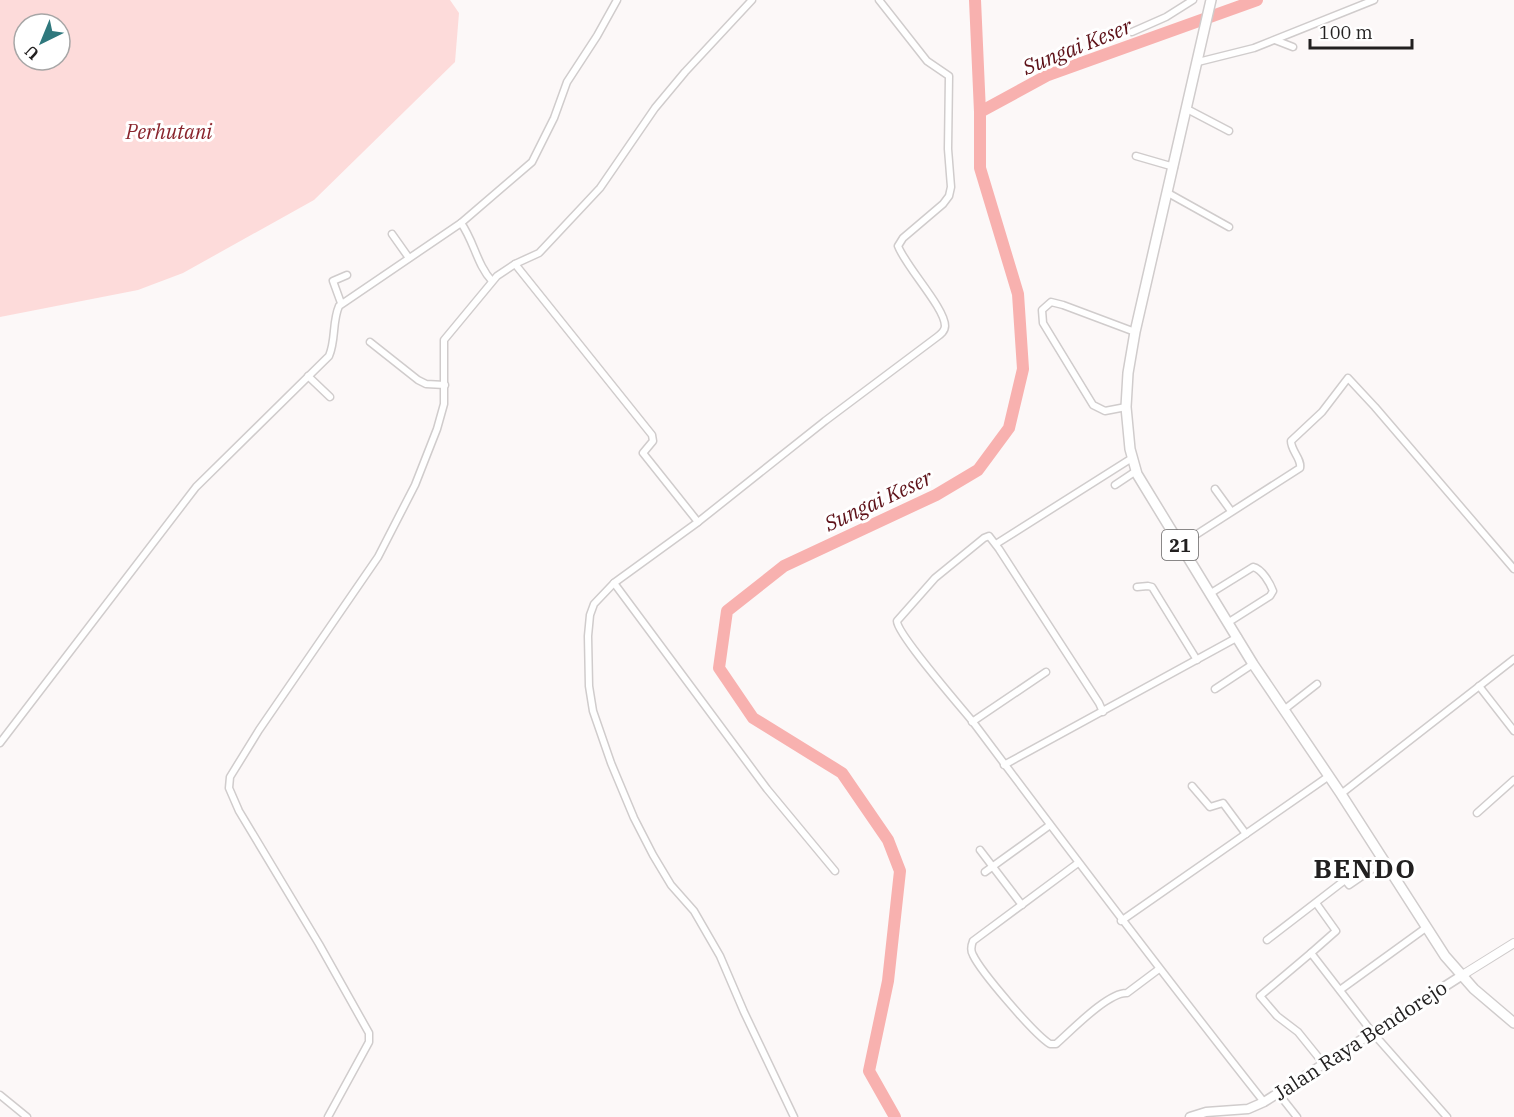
<svg xmlns="http://www.w3.org/2000/svg" width="1514" height="1117" viewBox="0 0 1514 1117" font-family="'IBM Plex Serif',serif">
	<rect width="100%" height="100%" fill="#fcf8f8"/>
	<!-- green -->
	<path fill="#fddbda" fill-rule="evenodd" d="M0,0H450L459,13L455,62L314,200L183,273L138,290L0,317ZM24,24H60V60H24Z"/>
	<g fill="none" stroke-linecap="round" stroke-linejoin="round">
		<!-- river -->
		<g stroke="#f8b1af" stroke-width="12">
			<path d="M975,0L980,112"/>
			<path d="M895,1117L869,1071L888,981L900,871L888,840L842,773L753,718L719,668L727,611L784,566L936,495L978,470L1009,428L1023,369L1018,294L980,168V112L1048,75L1257,0"/>
		</g>
		<defs>
			<g id="minor">
				<path d="M1132,32L1166,17L1193,0"/>
				<path d="M1275,40L1293,47"/>
				<path d="M1198,62L1254,48L1374,0"/>
				<path d="M1187,109L1229,131"/>
				<path d="M1136,156L1174,167"/>
				<path d="M1168,193L1229,227"/>
				<path d="M461,223C474,241 477,265 492,281"/>
				<path d="M392,234L409,258"/>
				<path d="M515,264L652,435L653,441L643,453L698,522"/>
				<path d="M341,303L333,281L347,275"/>
				<path d="M370,342L418,380L426,384L445,385"/>
				<path d="M308,376L330,397"/>
				<path d="M1126,407L1105,411L1093,405L1043,323L1042,310L1051,302L1063,305L1135,332"/>
				<path d="M1115,485L1136,471"/>
				<path d="M1215,489L1231,511"/>
				<path d="M996,544L1132,458"/>
				<path d="M1180,545L1300,468C1302,459 1291,451 1291,441L1322,412L1348,378L1375,407L1514,569"/>
				<path d="M614,583L767,789L835,871"/>
				<path d="M1137,587L1148,586L1152,587L1197,660"/>
				<path d="M1211,593L1253,567C1262,569 1270,583 1273,591L1270,596L1229,622"/>
				<path d="M1479,686L1514,731"/>
				<path d="M1215,689L1253,664"/>
				<path d="M1285,709L1317,684"/>
				<path d="M1103,712L1099,703L999,549L989,536L984,538L935,578L897,621C897,634 960,706 973,722C1069,850 1165,977 1264,1102"/>
				<path d="M972,722L1046,672"/>
				<path d="M0,743L196,487L329,356C336,340 332,322 339,306L461,223L532,162L554,118L567,82L597,36L617,0"/>
				<path d="M1004,765L1238,637"/>
				<path d="M1192,786L1210,807L1223,803L1246,834"/>
				<path d="M1341,794L1514,659"/>
				<path d="M1477,813L1514,780"/>
				<path d="M980,850L1022,905"/>
				<path d="M1078,863L973,941C971,946 970,950 973,955C981,972 1034,1034 1050,1044H1056C1071,1031 1108,992 1127,993L1159,969"/>
				<path d="M985,872L1050,825"/>
				<path d="M1121,921L1329,776"/>
				<path d="M1267,940L1345,880L1349,885L1384,861"/>
				<path d="M1311,953L1336,931L1316,903"/>
				<path d="M1340,990L1427,927"/>
				<path d="M1323,1063L1298,1032L1277,1016L1260,996L1311,953L1372,1032L1447,1117"/>
				<path d="M1278,1093L1297,1117"/>
				<path d="M0,1095L27,1117"/>
				<path d="M328,1117L369,1042V1033L319,944L239,811L229,788L230,777L259,730L378,557L415,485L437,429L444,404V340L497,276L515,264L539,253L600,188L655,108L685,72L752,0"/>
				<path d="M794,1117L744,1012L720,956L694,911L671,885L653,855L634,818L611,763L593,711L589,686L588,636L590,615L594,604L614,583L698,522L825,421L937,337C941,334 945,331 945,326C945,308 906,267 898,246L903,238L943,204L949,196L951,187L948,149L949,76L927,61L879,0"/>
			</g>
			<path id="tertiary" d="M1461,976L1514,943"/>
			<path id="secondary" d="M1190,1117L1206,1112L1248,1109L1264,1102L1461,976"/>
			<path id="trunk" d="M1211,0L1135,332L1128,373L1126,407L1130,449L1137,474L1253,664L1341,794L1445,956L1474,989L1514,1023"/>
		</defs>
		<!-- minor casing -->
		<use href="#minor" stroke="#d0cccc" stroke-width="9"/>
		<!-- tertiary casing -->
		<use href="#tertiary" stroke="#d0cccc" stroke-width="10"/>
		<!-- secondary casing -->
		<use href="#secondary" stroke="#d0cccc" stroke-width="11"/>
		<!-- trunk casing -->
		<use href="#trunk" stroke="#d0cccc" stroke-width="12"/>
		<!-- minor -->
		<use href="#minor" stroke="#fff" stroke-width="6"/>
		<!-- tertiary -->
		<use href="#tertiary" stroke="#fff" stroke-width="8"/>
		<!-- secondary -->
		<use href="#secondary" stroke="#fff" stroke-width="8"/>
		<!-- trunk -->
		<use href="#trunk" stroke="#fff" stroke-width="9"/>
	</g>
	<g text-anchor="middle" dominant-baseline="central" stroke-width="6" stroke-linejoin="round" paint-order="stroke">
		<!-- shield labels -->
		<rect fill="#fff" stroke="#646363" stroke-width="1.5" x="1162" y="530" width="36" height="30" rx="4.5"/>
		<g font-size="18" font-weight="bold" fill="#222020">
			<text x="1180" y="545">21</text>
		</g>
		<!-- park labels -->
		<g font-size="20" font-style="italic" fill="#89252d" stroke="#fff">
			<text x="169" y="131">Perhutani</text>
		</g>
		<!-- street labels -->
		<g font-size="20" fill="#222020" stroke="#fff">
			<text transform="translate(1360 1040) rotate(-33)">Jalan Raya Bendorejo</text>
		</g>
		<!-- water labels -->
		<g font-size="21" font-style="italic" fill="#5e1219" stroke="#fff">
			<text transform="translate(1077 46) rotate(-22)">Sungai Keser</text>
			<text transform="translate(878 500) rotate(-25)">Sungai Keser</text>
		</g>
		<!-- district labels -->
		<g font-size="26" font-weight="bold" letter-spacing="1.5" fill="#222020" stroke="#fff">
			<text x="1365" y="868">BENDO</text>
		</g>
	</g>
	<!-- north arrow -->
	<g transform="translate(42 42) rotate(223)"><circle r="28" fill="#ffffff" stroke="#a7a6a6" stroke-width="1.5"/>
	<path d="M0-4.5L10 22L0 15L-10 22Z" fill="#2f787d"/>
	<text y="-9" font-size="16" font-weight="bold" text-anchor="middle" fill="#222020">U</text>
	</g>
	<!-- scale -->
	<path d="M1310 39v9h102v-9" fill="none" stroke="#222020" stroke-width="3"/>
	<text x="1319" y="39" font-size="18" fill="#222020" stroke="#ffffff" stroke-width="4.5" paint-order="stroke">100 m</text>
</svg>
